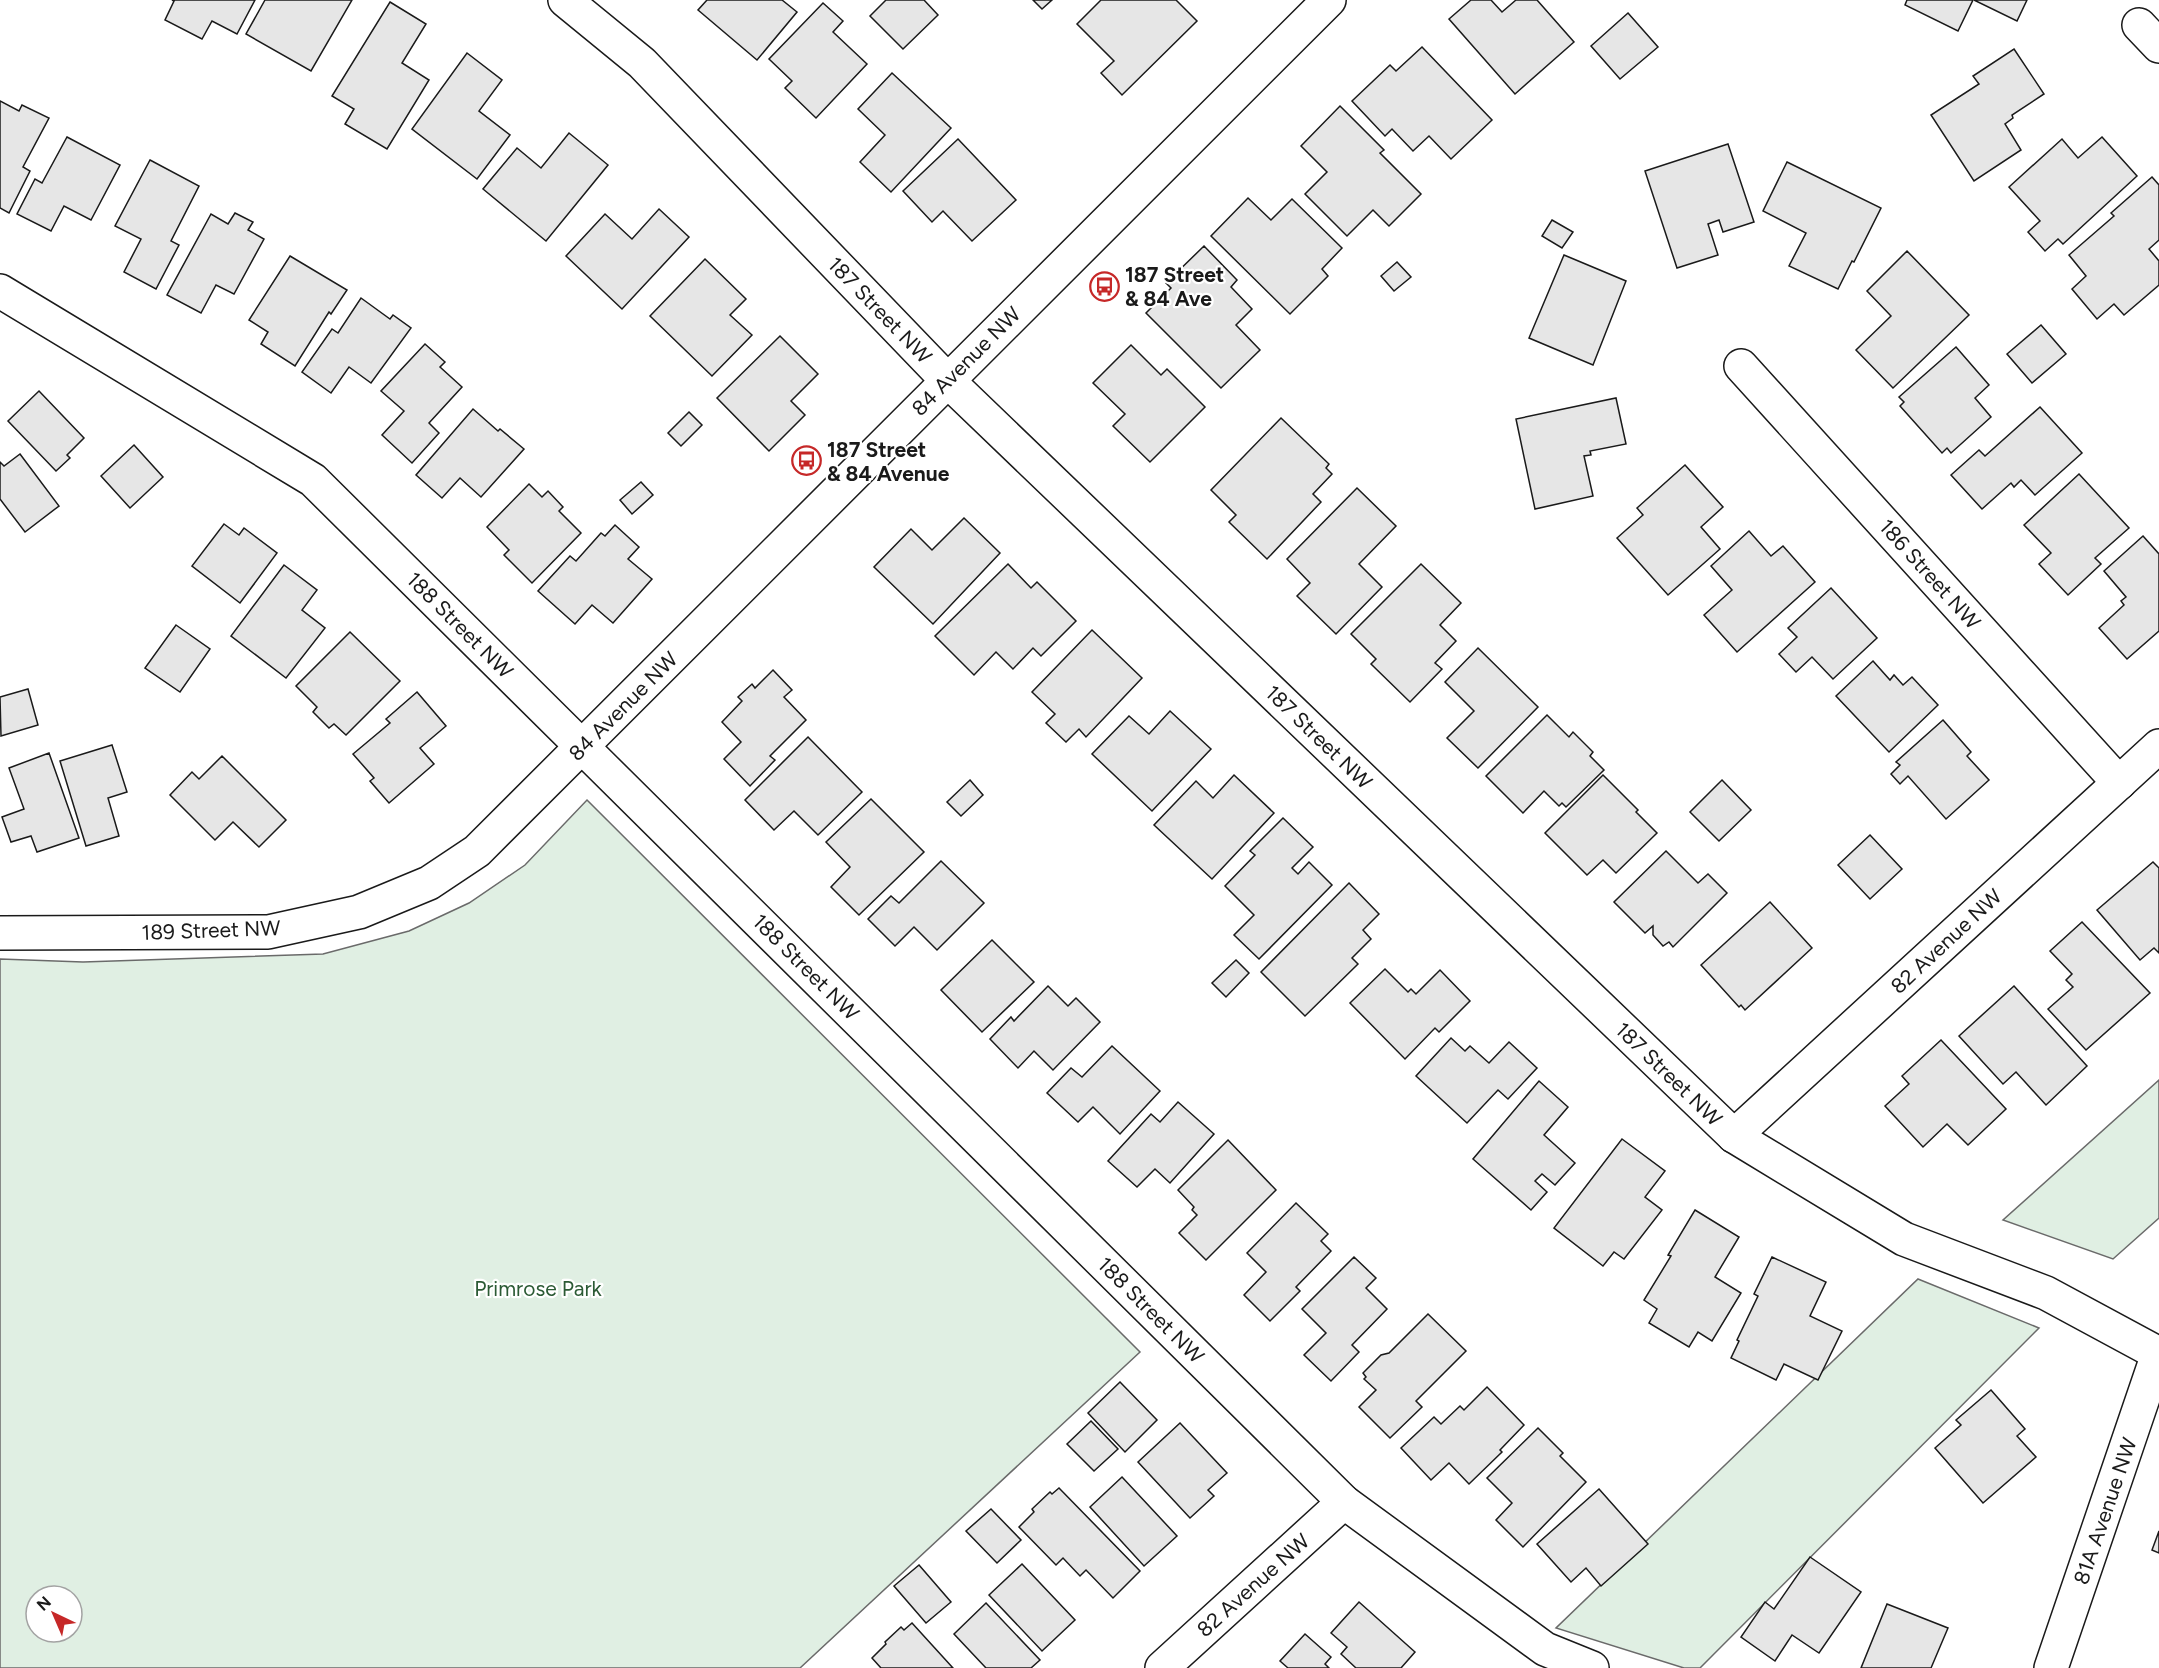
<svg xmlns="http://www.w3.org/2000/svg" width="2159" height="1668" viewBox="0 0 2159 1668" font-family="Figtree,sans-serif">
	<rect width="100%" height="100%" fill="#fff"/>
	<!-- green -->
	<g fill="#e0efe3" stroke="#6a6a6a" stroke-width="1.5" fill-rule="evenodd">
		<path d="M587,800L1140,1352L800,1668H0V959L83,962L323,954L409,931L469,903L525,865ZM36,1596H72V1632H36Z"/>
		<path d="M2159,1080V1218L2113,1259L2003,1220Z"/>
		<path d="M1918,1279L2039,1328L1700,1668H1684L1556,1628Z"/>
	</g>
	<!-- building -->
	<g fill="#e6e6e6" stroke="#1a1a1a" stroke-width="1.5">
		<path d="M172,0H255L237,34L212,21L202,39L165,20L174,1Z"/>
		<path d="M265,0H352L311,71L246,34Z"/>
		<path d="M707,0H782L797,12L757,60L698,10Z"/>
		<path d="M886,0H924L938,15L903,49L870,16Z"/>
		<path d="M1033,0H1052L1042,9Z"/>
		<path d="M1101,0H1176L1197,21L1122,95L1101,73L1114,61L1077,24Z"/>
		<path d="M1471,0H1491L1502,12L1516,0H1537L1574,42L1515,94L1449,19Z"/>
		<path d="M1907,0H1973L1958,31L1905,5Z"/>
		<path d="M1974,0H2027L2017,21Z"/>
		<path d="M390,2L426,24L402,63L429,80L387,149L345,124L354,109L332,96Z"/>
		<path d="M823,3L843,21L833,32L867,64L816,118L785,88L792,81L769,59Z"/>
		<path d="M1628,13L1658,47L1620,79L1591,46Z"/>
		<path d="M1422,47L1492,120L1451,159L1429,136L1413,151L1392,129L1385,136L1352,101L1390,65L1396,71Z"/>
		<path d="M2014,49L2044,94L2012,115L2013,118L2005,124L2021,150L1974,181L1931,115L1979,84L1973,76Z"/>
		<path d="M467,53L502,80L479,111L510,135L477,179L412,129Z"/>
		<path d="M892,73L951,128L891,192L860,162L885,135L858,109Z"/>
		<path d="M0,101L19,111L22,105L49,118L23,167L30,171L9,213L0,208Z"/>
		<path d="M1340,106L1384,150L1380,153L1421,194L1389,226L1373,210L1347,236L1305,194L1327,172L1301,146Z"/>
		<path d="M569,133L608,165L546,241L483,189L517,148L541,168Z"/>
		<path d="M67,137L120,165L91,220L64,206L51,231L17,214L35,179L42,183Z"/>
		<path d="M2102,137L2137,176L2063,244L2058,239L2045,251L2028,232L2040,221L2009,187L2062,139L2078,158Z"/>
		<path d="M958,139L1016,200L972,241L943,211L932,222L903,191Z"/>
		<path d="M1728,144L1754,222L1723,232L1719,220L1708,224L1718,255L1677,268L1645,171Z"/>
		<path d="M150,160L199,186L171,241L179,245L156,289L124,272L141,239L115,226Z"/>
		<path d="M1787,162L1881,208L1854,262L1852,261L1838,289L1789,266L1806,233L1763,211Z"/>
		<path d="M2152,177L2159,185V240L2149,249L2159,261V285L2124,315L2114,304L2097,319L2072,289L2086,276L2069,255L2114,216L2111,213Z"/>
		<path d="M1248,198L1271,220L1292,199L1342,248L1322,269L1328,276L1290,314L1211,236Z"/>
		<path d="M659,209L689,237L622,309L566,256L605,214L632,239Z"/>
		<path d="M235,213L253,222L248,230L264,239L234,294L216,285L201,313L167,295L211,214L228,224Z"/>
		<path d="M1552,220L1573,232L1562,248L1542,236Z"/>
		<path d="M1204,246L1237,280L1231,287L1252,309L1236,325L1260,350L1221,388L1146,313L1171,288L1166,283Z"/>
		<path d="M1907,251L1969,315L1893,388L1856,350L1891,316L1867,291Z"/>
		<path d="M1564,255L1626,281L1593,365L1529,338Z"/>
		<path d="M290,256L347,290L331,314L329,312L295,366L261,344L268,332L249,320Z"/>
		<path d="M705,259L746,299L730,315L752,335L712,376L650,316Z"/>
		<path d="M1397,262L1411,277L1394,291L1381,276Z"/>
		<path d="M361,298L390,319L393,315L411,328L371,383L349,367L331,393L302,372L332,329L338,333Z"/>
		<path d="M2041,325L2066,354L2032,383L2007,354Z"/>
		<path d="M780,336L818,374L791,401L805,415L769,451L717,398Z"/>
		<path d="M425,344L445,362L440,367L462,387L429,423L439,433L412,463L382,435L404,411L381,391Z"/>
		<path d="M1131,345L1161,375L1167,369L1205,407L1150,462L1113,426L1125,414L1093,383Z"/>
		<path d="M1956,347L1989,385L1975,398L1991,417L1951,453L1947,448L1942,453L1900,406L1904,402L1899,397Z"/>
		<path d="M39,391L84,438L67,455L70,458L56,471L8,421Z"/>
		<path d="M1616,398L1626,444L1590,451L1591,455L1584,456L1593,496L1535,509L1516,419Z"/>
		<path d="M2040,407L2082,453L2035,495L2021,480L2014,487L2011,483L1982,509L1951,475L1979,450L1985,456Z"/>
		<path d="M473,409L498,431L500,429L524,449L481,497L460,478L442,498L416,475Z"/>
		<path d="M689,412L702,425L681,446L668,433Z"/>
		<path d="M1281,418L1329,464L1326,468L1332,474L1313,494L1321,502L1267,559L1229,522L1236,515L1211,490Z"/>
		<path d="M134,445L163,477L130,508L101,476Z"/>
		<path d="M20,454L59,506L25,532L0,499V462L4,466Z"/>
		<path d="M1685,465L1723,507L1701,527L1720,549L1668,595L1617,538L1643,515L1637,508Z"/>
		<path d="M2079,474L2129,528L2095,558L2101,564L2068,595L2039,564L2051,553L2024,525Z"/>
		<path d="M641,482L653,495L632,514L620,500Z"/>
		<path d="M529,484L542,497L548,491L563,507L559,511L581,533L532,583L504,555L509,550L487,527Z"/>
		<path d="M1357,488L1396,526L1359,564L1382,587L1336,634L1297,596L1310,583L1287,559Z"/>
		<path d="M964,518L1000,553L933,624L874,567L911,529L932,550Z"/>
		<path d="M224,524L239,535L244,528L277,553L240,603L192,566Z"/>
		<path d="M615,525L639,547L628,559L652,579L613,623L592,605L575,624L538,591L570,556L576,561L601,533L605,536Z"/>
		<path d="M1749,531L1771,556L1783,546L1815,582L1737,652L1704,615L1732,590L1711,566Z"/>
		<path d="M2143,536L2159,554V631L2127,659L2099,628L2124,605L2121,601L2126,597L2104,571Z"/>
		<path d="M1008,564L1031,588L1037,582L1076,621L1041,656L1033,648L1013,669L996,652L974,675L935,636Z"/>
		<path d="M1421,564L1461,603L1440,625L1456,641L1435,663L1442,669L1410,702L1371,664L1376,659L1351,634Z"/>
		<path d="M284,565L317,590L302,610L325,628L286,678L231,636Z"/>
		<path d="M1831,588L1877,638L1833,679L1812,657L1796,672L1779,654L1797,637L1788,628Z"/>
		<path d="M176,625L210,649L180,692L145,668Z"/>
		<path d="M1092,630L1142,678L1086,737L1079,729L1066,742L1046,723L1055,714L1032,692Z"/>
		<path d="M350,632L400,681L346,735L334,724L329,728L313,712L317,707L296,686Z"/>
		<path d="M1478,648L1538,707L1478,768L1447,738L1474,711L1445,682Z"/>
		<path d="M1873,661L1890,680L1894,675L1903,685L1912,677L1938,705L1889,752L1836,696Z"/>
		<path d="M773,670L792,690L784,697L806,720L770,756L775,760L750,786L724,759L741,742L722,722L742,701L738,697L752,684L755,688Z"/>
		<path d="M28,689L38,725L1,736L0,697Z"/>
		<path d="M417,692L446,726L420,748L434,764L389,803L370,781L374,778L353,754L390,723L386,719Z"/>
		<path d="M1170,711L1211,749L1152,811L1092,754L1129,716L1149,734Z"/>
		<path d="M1547,715L1569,737L1573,732L1593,752L1590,756L1604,770L1566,807L1562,803L1559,806L1544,791L1523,813L1486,776Z"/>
		<path d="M1943,720L1971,752L1967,756L1989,780L1946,819L1908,776L1900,784L1891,774L1900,765L1896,762Z"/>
		<path d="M808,737L862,792L818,835L794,811L774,830L745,800Z"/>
		<path d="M112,745L127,792L108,798L119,836L86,846L60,761Z"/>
		<path d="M49,753L79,838L37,852L31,836L11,842L2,817L24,809L9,768Z"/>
		<path d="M222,756L286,820L259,847L233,822L215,840L170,795L192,772L199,779Z"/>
		<path d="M1234,775L1274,813L1212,879L1154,825L1196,781L1213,798Z"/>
		<path d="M1603,775L1638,810L1636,812L1657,833L1616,873L1603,860L1587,875L1545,833Z"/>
		<path d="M970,780L983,795L961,816L947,802Z"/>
		<path d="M1722,780L1751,810L1719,841L1690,812Z"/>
		<path d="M871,799L924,852L859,915L831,887L850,867L826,842Z"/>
		<path d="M1283,818L1313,847L1292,868L1298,874L1309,862L1332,885L1259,959L1234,935L1254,915L1225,886L1255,855L1250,851Z"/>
		<path d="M1870,835L1902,869L1870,899L1838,865Z"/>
		<path d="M1666,851L1698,883L1708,874L1727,893L1673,947L1669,942L1663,946L1653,935V926L1645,933L1614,902Z"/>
		<path d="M941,861L984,903L937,950L914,927L895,946L868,919L891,896L899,903Z"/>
		<path d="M2153,862L2159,868V953L2154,948L2140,960L2097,910Z"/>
		<path d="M1349,883L1379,914L1363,930L1371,939L1352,958L1358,964L1305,1016L1261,972Z"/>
		<path d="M1770,902L1812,948L1745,1010L1741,1005L1739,1007L1701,965Z"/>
		<path d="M2082,922L2150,993L2086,1050L2048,1009L2073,987L2066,980L2072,974L2050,951Z"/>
		<path d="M992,940L1034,982L982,1032L941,990Z"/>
		<path d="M1236,960L1249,973L1226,997L1212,983Z"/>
		<path d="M1385,969L1408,992L1411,989L1416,994L1440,970L1470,1001L1439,1032L1435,1028L1405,1059L1350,1003Z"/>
		<path d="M1048,986L1068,1006L1076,998L1100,1022L1053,1070L1034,1051L1018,1068L990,1039L1011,1017L1014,1021Z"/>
		<path d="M2014,986L2087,1066L2046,1105L2016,1072L2003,1084L1959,1036Z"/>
		<path d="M1451,1038L1465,1051L1470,1046L1489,1063L1509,1042L1537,1068L1508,1099L1498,1090L1467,1123L1416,1076Z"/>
		<path d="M1941,1040L2006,1109L1968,1145L1947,1124L1923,1147L1885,1106L1909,1084L1902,1076Z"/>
		<path d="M1112,1046L1160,1091L1120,1134L1093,1107L1078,1122L1047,1093L1071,1068L1082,1077Z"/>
		<path d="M1539,1081L1568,1107L1544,1135L1575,1163L1555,1185L1542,1174L1535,1181L1547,1192L1531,1210L1473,1159Z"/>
		<path d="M1178,1102L1214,1134L1170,1183L1155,1169L1137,1187L1108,1161L1151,1114L1160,1122Z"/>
		<path d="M1622,1139L1665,1171L1645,1197L1662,1210L1624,1259L1614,1252L1603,1266L1554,1228Z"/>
		<path d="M1228,1140L1276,1190L1206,1260L1179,1233L1197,1215L1192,1210L1194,1207L1178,1190Z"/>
		<path d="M1296,1203L1328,1234L1321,1241L1331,1251L1296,1287L1300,1291L1270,1321L1244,1295L1266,1272L1247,1253Z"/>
		<path d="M1695,1210L1739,1237L1715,1277L1741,1293L1712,1341L1698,1332L1689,1347L1649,1323L1657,1309L1644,1300L1671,1256L1668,1255Z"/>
		<path d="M1354,1257L1376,1278L1366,1288L1387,1309L1352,1345L1359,1352L1331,1381L1304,1355L1326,1333L1302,1309Z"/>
		<path d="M1772,1257L1826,1282L1810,1316L1842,1331L1818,1380L1784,1364L1776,1380L1731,1358L1739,1341L1737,1340L1758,1296L1754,1294Z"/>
		<path d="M1428,1314L1466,1351L1416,1401L1422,1407L1390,1438L1359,1407L1376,1390L1364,1379L1366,1377L1363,1373L1381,1355L1389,1353Z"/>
		<path d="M1120,1382L1157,1420L1125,1452L1088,1413Z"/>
		<path d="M1487,1387L1524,1425L1500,1450L1502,1452L1469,1484L1449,1463L1431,1480L1401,1448L1434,1417L1441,1424L1460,1406L1464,1410Z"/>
		<path d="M1991,1390L2025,1429L2017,1436L2036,1457L1983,1503L1935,1448L1961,1425L1956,1420Z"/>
		<path d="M1091,1421L1118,1449L1094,1471L1067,1444Z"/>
		<path d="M1180,1423L1227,1473L1208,1490L1214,1496L1190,1518L1138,1462Z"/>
		<path d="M1538,1428L1563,1453L1560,1456L1586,1482L1523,1547L1496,1520L1512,1503L1487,1478Z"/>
		<path d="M1122,1477L1177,1536L1144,1566L1090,1507Z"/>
		<path d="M1059,1488L1140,1571L1113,1598L1086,1570L1080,1576L1063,1558L1056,1565L1019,1527L1034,1512L1032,1509L1050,1492L1052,1494Z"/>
		<path d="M1599,1489L1648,1544L1601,1586L1586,1568L1571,1582L1537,1544Z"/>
		<path d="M991,1509L1021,1540L997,1563L966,1531Z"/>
		<path d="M2159,1531V1553L2152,1550Z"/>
		<path d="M1810,1557L1861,1592L1819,1653L1792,1635L1775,1661L1741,1637L1765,1602L1774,1609Z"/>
		<path d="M1022,1564L1075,1620L1042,1651L989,1595Z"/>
		<path d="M919,1565L951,1602L926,1623L894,1586Z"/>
		<path d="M1359,1602L1415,1652L1401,1668H1356L1341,1654L1347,1647L1331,1633Z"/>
		<path d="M986,1603L1040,1660L1031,1668H986L954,1634Z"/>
		<path d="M1887,1604L1948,1628L1931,1668H1861Z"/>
		<path d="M912,1623L953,1668H881L872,1658L886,1644L885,1642L901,1627L904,1630Z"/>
		<path d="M1305,1634L1331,1657L1325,1664L1329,1668H1288L1280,1661Z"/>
	</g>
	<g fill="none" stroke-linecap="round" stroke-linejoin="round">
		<defs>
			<g id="minor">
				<path d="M565,0L642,63L947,380L1734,1136L1904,1239L2046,1293L2159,1354"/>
				<path d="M2139,25L2159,46"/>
				<path d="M0,291L313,480L1344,1502L1545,1649L1592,1668"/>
				<path d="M1741,366L2119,783"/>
				<path d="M1734,1136L2159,746"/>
				<path d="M1162,1668L1344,1502"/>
				<path d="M2051,1668L2158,1354"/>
			</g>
			<path id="tertiary" d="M0,933L268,932L359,912L429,883L477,851L1329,0"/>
		</defs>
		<!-- minor casing -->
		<use href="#minor" stroke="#1a1a1a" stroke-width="36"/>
		<!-- tertiary casing -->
		<use href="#tertiary" stroke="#1a1a1a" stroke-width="36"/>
		<!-- minor -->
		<use href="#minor" stroke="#fff" stroke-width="33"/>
		<!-- tertiary -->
		<use href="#tertiary" stroke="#fff" stroke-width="33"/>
	</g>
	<!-- icons -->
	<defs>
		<symbol id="bus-ring" viewBox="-11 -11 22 22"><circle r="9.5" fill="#fff" stroke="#c62828" stroke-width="1.5"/><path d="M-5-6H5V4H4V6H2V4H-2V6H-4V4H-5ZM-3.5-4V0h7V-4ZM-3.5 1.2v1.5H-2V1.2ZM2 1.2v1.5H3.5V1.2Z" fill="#c62828"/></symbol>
	</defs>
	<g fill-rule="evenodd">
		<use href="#bus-ring" x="1088" y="270" width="33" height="33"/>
		<use href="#bus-ring" x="790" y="444" width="33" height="33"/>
	</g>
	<g text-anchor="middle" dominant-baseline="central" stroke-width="4.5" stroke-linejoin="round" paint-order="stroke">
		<!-- poi labels -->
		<g font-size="21" font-weight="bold" fill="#1a1a1a" stroke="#fff" text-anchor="start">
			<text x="1125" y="274">187 Street<tspan x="1125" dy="24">&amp; 84 Ave</tspan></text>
			<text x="827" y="449">187 Street<tspan x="827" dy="24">&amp; 84 Avenue</tspan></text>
		</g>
		<!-- street labels -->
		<g font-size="21" fill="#1a1a1a" stroke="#fff">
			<text transform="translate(880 310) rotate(46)">187 Street NW</text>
			<text transform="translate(966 361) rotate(-45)">84 Avenue NW</text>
			<text transform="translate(1930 574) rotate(48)">186 Street NW</text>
			<text transform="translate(460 625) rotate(45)">188 Street NW</text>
			<text transform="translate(623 706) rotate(-45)">84 Avenue NW</text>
			<text transform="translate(1319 737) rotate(44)">187 Street NW</text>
			<text transform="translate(211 930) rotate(-2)">189 Street NW</text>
			<text transform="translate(1946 941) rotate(-43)">82 Avenue NW</text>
			<text transform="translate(806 967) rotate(45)">188 Street NW</text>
			<text transform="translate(1669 1074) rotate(44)">187 Street NW</text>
			<text transform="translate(1151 1310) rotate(45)">188 Street NW</text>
			<text transform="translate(2105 1511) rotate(-71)">81A Avenue NW</text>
			<text transform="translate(1253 1585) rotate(-42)">82 Avenue NW</text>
		</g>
		<!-- park labels -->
		<g font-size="21" fill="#2b5a34" stroke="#fff">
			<text x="538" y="1288">Primrose Park</text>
		</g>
	</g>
	<!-- north arrow -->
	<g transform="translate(54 1614) rotate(316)"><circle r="28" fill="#ffffff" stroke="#a3a3a3" stroke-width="1.5"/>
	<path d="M0-4.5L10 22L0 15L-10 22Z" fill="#c62828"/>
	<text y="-9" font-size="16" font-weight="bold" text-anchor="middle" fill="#1a1a1a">N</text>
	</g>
</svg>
